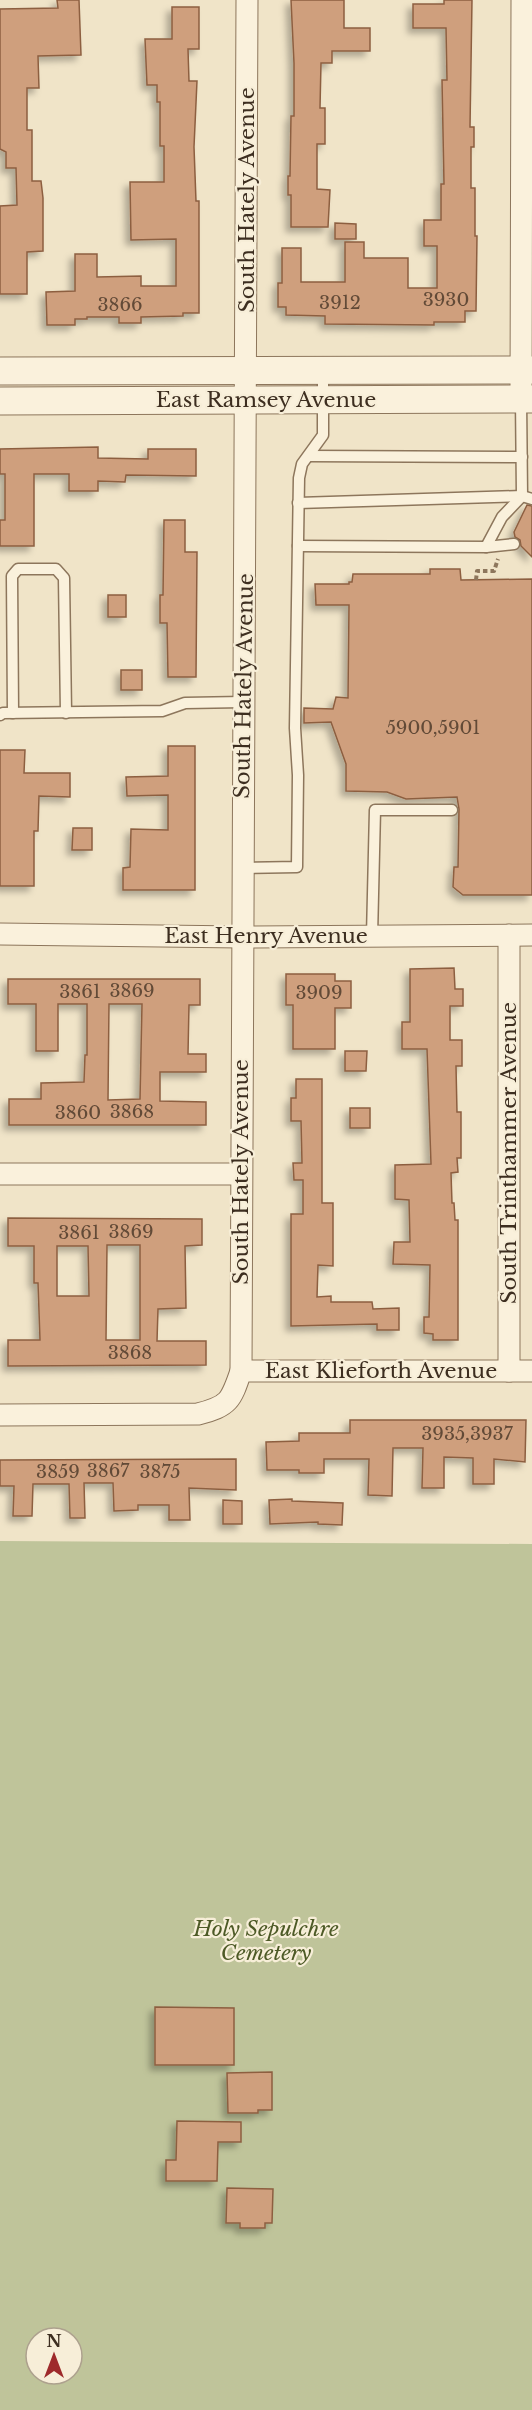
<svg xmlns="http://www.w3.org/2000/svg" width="532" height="2410" viewBox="0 0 532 2410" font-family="'Libre Baskerville',serif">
	<defs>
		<filter id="shadow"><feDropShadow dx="-5" dy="5" stdDeviation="3" flood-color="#0004"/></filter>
	</defs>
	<rect width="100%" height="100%" fill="#f0e4c8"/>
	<!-- cemetery -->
	<path fill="#bfc49a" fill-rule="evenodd" d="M0,1541L532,1544V2410H0ZM36,2338H72V2374H36Z"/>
	<!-- building -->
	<g fill="#cf9f7d" stroke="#8d5f41" stroke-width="1.5" fill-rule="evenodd" filter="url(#shadow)">
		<path d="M57,0H79L81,55L38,56L39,88H27V130H32V181H41L43,198V251L27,252V294H0V206L17,205L16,168H6V152L0,149V9L58,8Z"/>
		<path d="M291,0H344V28H370V51H332V63H321L320,108H325V144H317V189L330,190L328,227H291V195H288V176H290L291,116H294V63Z"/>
		<path d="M444,0H472L470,127H474V147H471V188H475V236H477L476,311H465V322H434V325L325,324V316L286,315V307H278V283H282V248H301V282H345V242H364V258H408V288H437V246H424V220H441V184H444L442,80H447L446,28H413V4H444Z"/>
		<path d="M172,7H199V49H188L189,81H197L194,147L196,201H199V313H183V316L141,317V323H119V317H87V319H75V325H47L46,292L75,291V254H97V277L141,276V286H176V239L131,240L130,182H164V146H160V102H157V85H147L145,39H172Z"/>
		<path d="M335,223L356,224V239H335Z"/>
		<path d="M98,447V458L148,459V449H196V476L126,475L125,482L98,481V491H69V474H34V546H0V520H5V474H0V449Z"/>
		<path d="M527,505L532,506V557L521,546L520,540L515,537L514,532Z"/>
		<path d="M164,520H185V552H197L196,677H168L167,623H160V595H163Z"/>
		<path d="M430,569H460L461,580L532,579V895H463L453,887L454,867H458L459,809L457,797L406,799L387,792L346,791V764L331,722L304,723V708L333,709L336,697L348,698L349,605H316L315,584H349V582H352L353,574H430Z"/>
		<rect x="108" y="595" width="18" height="22"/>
		<rect x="121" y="670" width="21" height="20"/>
		<path d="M168,746H195V890H123V868L130,867L131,829L168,830V795L127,796L126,777L168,776Z"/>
		<path d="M0,750H25L24,773H70V797L39,796L38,831H34V886H0Z"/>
		<path d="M73,828H92V850H72Z"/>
		<path d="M454,968L455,989H463V1006H450V1040H462V1066H456L457,1112H461V1158H457L458,1172L451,1173L452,1203H454L455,1220H458V1340H433V1334L424,1333V1317H429L430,1265L393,1264L394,1242H410L409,1200L395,1199V1165L431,1164L427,1049H402V1022H410V969Z"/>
		<path d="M286,974H335V981H351V1008H335V1049H293V1005H286Z"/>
		<path d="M8,979H200V1005H189L188,1054H206V1072H160V1101L206,1102V1125H9V1099H41V1083L84,1082L85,1055H87V1004H58V1051H36V1004H8ZM109,1004H142L140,1099L108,1100Z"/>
		<path d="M345,1051H367L366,1071H345Z"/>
		<path d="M296,1079H322V1203H333V1266L318,1265L317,1297L331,1296V1302H372L373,1309L399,1308V1330H377V1324L291,1326V1214H303V1180H294L293,1163H302L301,1121H291V1098H296Z"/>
		<rect x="350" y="1108" width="20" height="20"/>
		<path d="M8,1218L202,1219V1245L185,1246L186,1308L158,1309L157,1341H206V1365L8,1366V1340H40L38,1283H34V1246H8ZM107,1245H140V1340H106ZM57,1246H88L89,1296H57Z"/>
		<path d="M350,1420H526L525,1462L494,1459V1484H473V1458L444,1457V1488H422L423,1448H393L392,1496L368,1495L369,1459H324V1473H299V1470H267L266,1442L299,1441V1433H350Z"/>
		<path d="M236,1459V1490L189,1488L190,1520H169V1505H138V1510L114,1511L113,1483H84L85,1518H70L69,1484H33L32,1516H13L14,1486H0V1460Z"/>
		<path d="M292,1499V1501L343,1503L342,1525L318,1524V1522L270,1524L269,1500Z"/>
		<path d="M223,1500L242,1501V1524H223Z"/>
		<path d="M155,2007L234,2008V2065H155Z"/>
		<path d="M272,2072V2110H258V2113H228L227,2073Z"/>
		<path d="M177,2121L241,2122V2142H218L217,2181H166V2160H176Z"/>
		<path d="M227,2188L273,2189L272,2223H265V2228H240V2223H226Z"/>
	</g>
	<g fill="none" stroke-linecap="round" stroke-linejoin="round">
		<defs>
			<g id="service">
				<path d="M309,456L522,457"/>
				<path d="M298,503L522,496L532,499"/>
				<path d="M298,546L486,547L514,544"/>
				<path d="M486,547L502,517L522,496L521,399"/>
				<path d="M13,713L12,576L18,569H56L64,578L66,713"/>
				<path d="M0,715L3,713L162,711L185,703L243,702"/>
				<path d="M242,868L297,867L298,775L295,728L299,478L302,464L323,435V370"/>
				<path d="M372,936L375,810H452"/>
			</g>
			<g id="minor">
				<path d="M521,399L522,0"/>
				<path d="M0,934L241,937L532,935"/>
				<path d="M509,935V1371"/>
				<path d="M0,1174H241"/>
				<path d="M241,1371C241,914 247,457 247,0"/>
				<path d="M0,1415L198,1414C229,1406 231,1401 241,1371H532"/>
			</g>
			<g id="tertiary">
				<path d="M0,371L532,370"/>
				<path d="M0,401L532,399"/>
			</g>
		</defs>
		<!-- service casing -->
		<use href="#service" stroke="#8d765c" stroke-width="13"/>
		<!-- minor casing -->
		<use href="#minor" stroke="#8d765c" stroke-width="23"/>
		<!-- tertiary casing -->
		<use href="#tertiary" stroke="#8d765c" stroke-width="29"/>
		<!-- path -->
		<path stroke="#8d765c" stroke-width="4" stroke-dasharray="4.5 3" stroke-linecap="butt" d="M476,580L477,571H494L498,559"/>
		<!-- service -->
		<use href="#service" stroke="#faf1dc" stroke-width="10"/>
		<!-- minor -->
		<use href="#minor" stroke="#faf1dc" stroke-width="21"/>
		<!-- tertiary -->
		<use href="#tertiary" stroke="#faf1dc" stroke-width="27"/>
	</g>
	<g text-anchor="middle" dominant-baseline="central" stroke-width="4.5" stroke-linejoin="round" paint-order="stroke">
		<!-- number labels -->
		<g font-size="18" fill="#624a37">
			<text x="446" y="300">3930</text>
			<text x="340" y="303">3912</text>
			<text x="120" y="305">3866</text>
			<text x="433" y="728">5900,5901</text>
			<text x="132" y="991">3869</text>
			<text x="80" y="992">3861</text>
			<text x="319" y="993">3909</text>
			<text x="132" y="1112">3868</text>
			<text x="78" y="1113">3860</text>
			<text x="131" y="1232">3869</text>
			<text x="79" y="1233">3861</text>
			<text x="130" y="1353">3868</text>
			<text x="467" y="1434">3935,3937</text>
			<text x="108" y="1471">3867</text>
			<text x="58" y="1472">3859</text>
			<text x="160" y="1472">3875</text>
		</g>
		<!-- street labels -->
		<g font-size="21" fill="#3d2e20" stroke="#f7eed8">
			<text transform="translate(247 200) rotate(-90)">South Hately Avenue</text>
			<text x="266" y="400">East Ramsey Avenue</text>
			<text transform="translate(244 686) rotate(-89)">South Hately Avenue</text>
			<text x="266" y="936">East Henry Avenue</text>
			<text transform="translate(509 1153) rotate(-90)">South Trinthammer Avenue</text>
			<text transform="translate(241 1172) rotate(-90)">South Hately Avenue</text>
			<text x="381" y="1371">East Klieforth Avenue</text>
		</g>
		<!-- park labels -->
		<g font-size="21" font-style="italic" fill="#4d5a26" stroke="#f7eed8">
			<text x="266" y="1929">Holy Sepulchre<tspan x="266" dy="24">Cemetery</tspan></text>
		</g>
	</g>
	<!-- north arrow -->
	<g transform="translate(54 2356)"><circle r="28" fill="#f7eed8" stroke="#ada18e" stroke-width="1.5"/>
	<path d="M0-4.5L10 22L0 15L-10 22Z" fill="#9e2a2b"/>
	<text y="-9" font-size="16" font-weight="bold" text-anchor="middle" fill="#3d2e20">N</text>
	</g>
</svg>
